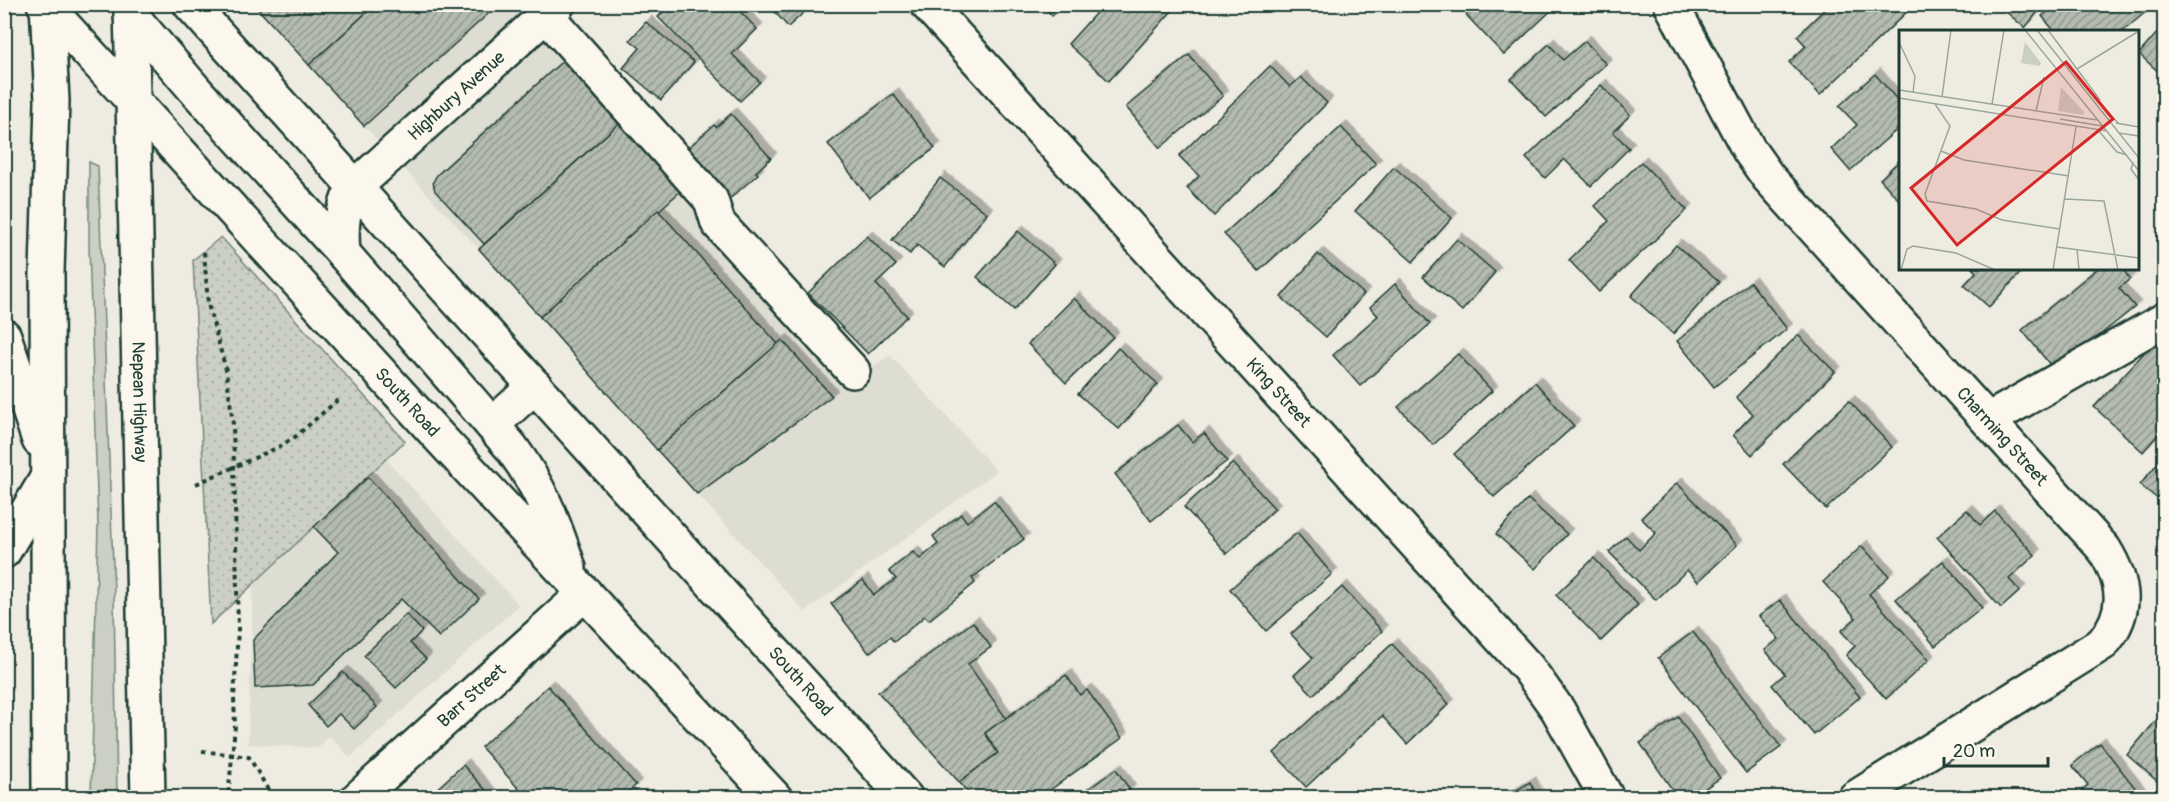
<svg xmlns="http://www.w3.org/2000/svg" width="2169" height="802" viewBox="0 0 2169 802" font-family="Pangolin,sans-serif">
	<defs>
		<pattern id="park-dots" width="8" height="8" patternUnits="userSpaceOnUse" patternTransform="scale(1.5)"><rect width="8" height="8" fill="#cbcfc4"/><path d="M2 2h.1M6 6h.1" fill="none" stroke="#aeb3a9" stroke-width="1.8" stroke-linecap="round"/></pattern>
		<pattern id="building-hatch" width="6" height="6" patternUnits="userSpaceOnUse" patternTransform="scale(1.5)"><rect width="6" height="6" fill="#b4bbb0"/><path d="M-1 1l2-2M0 6l6-6M5 7l2-2" fill="none" stroke="#929990"/></pattern>
		<filter id="shadow"><feDropShadow dx="5.5" dy="-5.5" stdDeviation="0" flood-color="#0004"/></filter>
	</defs>
	<rect width="100%" height="100%" fill="#eeece1"/>
	<filter id="ink" filterUnits="userSpaceOnUse"><feTurbulence type="fractalNoise" baseFrequency=".0167" numOctaves="2"/><feDisplacementMap in="SourceGraphic" scale="12" xChannelSelector="R" yChannelSelector="G"/><feConvolveMatrix kernelMatrix="1 2 1 2 8 2 1 2 1" color-interpolation-filters="sRGB"/></filter>
	<g filter="url(#ink)">
		<!-- built -->
		<g fill="#ddddd2">
			<path d="M254,5H548L869,369L890,355L997,471L805,612L657,450L479,249L364,126Z"/>
			<path d="M387,460L519,605L350,758L330,736L318,748L248,744L253,585Z"/>
		</g>
		<!-- grass -->
		<path fill="#cbcfc4" stroke="#75867c" stroke-width="1.5" d="M89,162L98,166L114,592L117,798L91,797L98,525L89,247Z"/>
		<!-- park -->
		<path fill="url(#park-dots)" stroke="#75867c" stroke-width="1.5" d="M221,237L405,441L211,624L193,260Z"/>
		<!-- building -->
		<g fill="url(#building-hatch)" stroke="#1f3d34" stroke-width="1.5" filter="url(#shadow)">
			<path d="M263,4H376L309,65L258,9Z"/>
			<path d="M376,4H499L364,126L309,65Z"/>
			<path d="M671,4H733L757,29L732,54L760,82L740,101L658,17Z"/>
			<path d="M768,4H813L788,27Z"/>
			<path d="M1042,4H1066L1052,16Z"/>
			<path d="M1104,4H1178L1109,81L1068,44Z"/>
			<path d="M1476,4H1558L1504,55L1466,15Z"/>
			<path d="M1778,4H1794L1784,12Z"/>
			<path d="M1830,4H1906L1910,9L1820,95L1789,62L1806,46L1797,36Z"/>
			<path d="M1997,4H2044L2025,28Z"/>
			<path d="M2056,4H2155L2122,32H2055L2042,16Z"/>
			<path d="M646,22L694,62L661,100L623,68L640,48L630,40Z"/>
			<path d="M2164,25V77L2139,54Z"/>
			<path d="M1585,41L1606,64L1546,117L1511,79L1549,44L1563,60Z"/>
			<path d="M1189,55L1223,96L1160,148L1126,107Z"/>
			<path d="M567,57L623,120L484,244L435,191L433,182L437,175Z"/>
			<path d="M1270,66L1290,87L1301,77L1327,103L1214,216L1187,188L1199,176L1179,156Z"/>
			<path d="M1875,74L1900,103V127L1850,171L1831,149L1857,125L1839,106Z"/>
			<path d="M1601,85L1630,115L1613,132L1629,148L1591,186L1564,159L1545,178L1526,158Z"/>
			<path d="M893,94L935,148L869,198L828,144Z"/>
			<path d="M731,114L771,158L756,172L758,174L724,204L680,155L714,125L716,127Z"/>
			<path d="M623,120L684,188L540,317L479,249Z"/>
			<path d="M1341,127L1376,164L1259,271L1224,234Z"/>
			<path d="M1900,160V201L1880,179Z"/>
			<path d="M1641,162L1687,210L1599,292L1569,260L1609,221L1595,206Z"/>
			<path d="M1394,167L1452,218L1413,262L1355,211Z"/>
			<path d="M940,178L987,213L945,267L917,245L910,254L892,240Z"/>
			<path d="M658,210L778,344L657,450L540,317Z"/>
			<path d="M1018,231L1055,264L1014,310L977,277Z"/>
			<path d="M867,236L896,265L876,284L907,316L868,354L808,293Z"/>
			<path d="M1457,239L1495,272L1462,311L1423,277Z"/>
			<path d="M1676,245L1719,282L1673,334L1631,296Z"/>
			<path d="M1318,254L1364,294L1326,337L1281,297Z"/>
			<path d="M1972,268H2025L1989,307L1964,285L1976,272Z"/>
			<path d="M2098,268H2122L2130,279L2119,288L2135,307L2055,371L2022,330Z"/>
			<path d="M1750,282L1787,329L1714,387L1677,341Z"/>
			<path d="M1395,284L1430,324L1360,386L1333,355L1378,316L1370,307Z"/>
			<path d="M1074,298L1113,337L1066,383L1028,344Z"/>
			<path d="M1798,335L1835,372L1752,455L1733,435L1753,414L1736,397Z"/>
			<path d="M782,340L832,396L697,494L657,450Z"/>
			<path d="M2155,341L2164,350V428L2143,452L2094,407Z"/>
			<path d="M1118,348L1158,384L1119,429L1078,394Z"/>
			<path d="M1458,354L1492,391L1433,445L1398,407Z"/>
			<path d="M1535,382L1574,426L1494,497L1454,454Z"/>
			<path d="M1849,401L1892,447L1826,509L1783,464Z"/>
			<path d="M1178,425L1192,442L1204,433L1227,461L1151,521L1115,474Z"/>
			<path d="M2164,455V504L2140,485Z"/>
			<path d="M1233,463L1275,509L1227,554L1184,507Z"/>
			<path d="M368,477L479,599L439,637L401,599L313,685L255,688L253,640L338,552L314,527Z"/>
			<path d="M1677,483L1737,545L1698,582L1687,570L1656,600L1609,552L1626,536L1639,550L1656,533L1641,518Z"/>
			<path d="M1528,499L1567,534L1535,569L1496,534Z"/>
			<path d="M994,501L1024,539L972,578L975,583L929,620L925,616L894,642L890,637L869,653L831,604L863,580L874,595L896,579L889,571L913,552L920,559L938,544L933,536L961,514L967,522Z"/>
			<path d="M1967,510L1980,525L1995,511L2035,555L2009,579L2020,591L2001,608L1937,537Z"/>
			<path d="M1297,533L1332,574L1266,631L1230,589Z"/>
			<path d="M1862,546L1889,576L1869,594L1929,660L1886,699L1846,655L1855,646L1841,631L1856,618L1823,582Z"/>
			<path d="M1594,558L1638,605L1601,641L1556,595Z"/>
			<path d="M1943,561L1982,608L1935,646L1896,599Z"/>
			<path d="M1342,587L1382,631L1313,695L1294,675L1313,658L1291,634Z"/>
			<path d="M1780,600L1860,697L1814,735L1772,685L1785,674L1765,650L1779,639L1759,616Z"/>
			<path d="M406,614L422,631L410,643L426,659L396,688L364,656Z"/>
			<path d="M973,622L991,647L968,664L1006,718L985,733L998,753L959,782L878,692Z"/>
			<path d="M1693,632L1781,747L1746,773L1658,658Z"/>
			<path d="M1392,644L1449,704L1407,744L1382,716L1306,787L1274,753Z"/>
			<path d="M343,672L377,707L354,729L339,714L326,726L308,705Z"/>
			<path d="M1066,675L1080,695L1087,690L1122,738L1039,798H973L959,782L998,753L985,733Z"/>
			<path d="M548,686L636,785L622,798H527L481,747Z"/>
			<path d="M2164,711V787L2127,755Z"/>
			<path d="M1678,717L1720,778L1691,798H1678L1640,743Z"/>
			<path d="M2100,743L2143,798H2073L2088,785L2072,765Z"/>
			<path d="M463,765L493,798H427Z"/>
			<path d="M1116,769L1130,790L1121,798H1076Z"/>
			<path d="M1530,782L1538,798H1504Z"/>
		</g>
		<g fill="none" stroke-linecap="round" stroke-linejoin="round">
			<defs>
				<g id="minor">
					<path id="s1" d="M927,4L1528,668L1558,710L1607,798"/>
					<path id="s2" d="M1671,4L1749,150L1768,177L2104,549C2125,583 2129,611 2103,643L1855,798"/>
					<path d="M546,15L711,200L718,223L853,371"/>
					<path id="s3" d="M356,186L558,4"/>
					<path d="M1988,420L2164,320"/>
					<path d="M4,551L47,478"/>
					<path id="s4" d="M358,798L585,593"/>
				</g>
				<g id="major">
					<path id="s5" d="M190,4L906,798"/>
					<path d="M131,15L196,91L343,253L511,447C541,488 553,520 569,568"/>
					<path id="s6" d="M134,102L439,437L775,798"/>
					<path d="M343,253C341,231 341,204 356,186"/>
					<path d="M492,425L535,386"/>
				</g>
				<g id="highway">
					<path d="M44,4L134,102"/>
					<path d="M47,4L52,101L47,273L49,798"/>
					<path id="s7" d="M131,4L148,798"/>
					<path d="M4,336L39,440"/>
				</g>
			</defs>
			<!-- minor casing -->
			<use href="#minor" stroke="#1f3d34" stroke-width="38"/>
			<!-- major casing -->
			<use href="#major" stroke="#1f3d34" stroke-width="38"/>
			<!-- highway casing -->
			<use href="#highway" stroke="#1f3d34" stroke-width="38"/>
			<!-- path -->
			<g stroke="#1f3d34" stroke-width="4" stroke-dasharray="4.5 4.5" stroke-linecap="butt">
				<path d="M204,252L208,304L226,370L233,424L238,629L234,698L235,726L228,798"/>
				<path d="M196,484L279,447L295,437L340,398"/>
				<path d="M202,751L249,757L273,798"/>
			</g>
			<!-- minor -->
			<use href="#minor" stroke="#fbf7ec" stroke-width="33"/>
			<!-- major -->
			<use href="#major" stroke="#fbf7ec" stroke-width="33"/>
			<!-- highway -->
			<use href="#highway" stroke="#fbf7ec" stroke-width="33"/>
		</g>
	</g>
	<g text-anchor="middle" dominant-baseline="central" stroke-width="4.5" stroke-linejoin="round" paint-order="stroke">
		<!-- street labels -->
		<g font-size="18" fill="#1f3d34" stroke="#fbf7ec">
			<text stroke="none"><textPath href="#s3" startOffset="135">Highbury Avenue</textPath></text>
			<text stroke="none"><textPath href="#s1" startOffset="524">King Street</textPath></text>
			<text stroke="none"><textPath href="#s7" startOffset="398">Nepean Highway</textPath></text>
			<text stroke="none"><textPath href="#s6" startOffset="406">South Road</textPath></text>
			<text stroke="none"><textPath href="#s2" startOffset="548">Charming Street</textPath></text>
			<text stroke="none"><textPath href="#s5" startOffset="912">South Road</textPath></text>
			<text stroke="none"><textPath href="#s4" startOffset="153">Barr Street</textPath></text>
		</g>
	</g>
	<!-- overview -->
	<g transform="translate(1899 30)">
		<rect width="240" height="240" fill="#eeece1"/>
		<path d="M126,12L142,33L141,36L122,33Z" fill="#cbcfc4"/>
		<path d="M162,57L185,82L184,85L159,81Z" fill="#cbcfc4"/>
		<path fill="none" stroke="#9ba69c" stroke-width="1.5" d="M126,0L240,141M138,0L240,128M149,0L201,70M0,12L16,46L14,62M178,39L240,1M0,60L198,90M43,67L52,0M0,68L208,101M198,70L220,94M36,74L51,96L26,164L28,171L77,179L103,190L161,199M93,74L105,0M137,81L145,47M161,89L203,96M217,93L240,97M199,100L218,122L228,125M220,103L240,106M42,121L65,130L170,146M234,132L232,139L240,150M166,169L205,171L219,240M158,217L240,228M178,219L180,240M2,240L8,219L14,216L57,223L96,240M154,240L177,97"/>
		<path fill="#d62828" fill-opacity="0.15" stroke="#d62828" stroke-width="3" d="M167,32L214,89L58,215L12,158Z"/>
		<rect width="240" height="240" fill="none" stroke="#1f3d34" stroke-width="3"/>
	</g>
	<!-- margin -->
	<rect width="2169" height="802" fill="none" stroke="#fbf7ec" stroke-width="24"/>
	<rect x="12" y="12" width="2145" height="778" fill="none" stroke="#1f3d34" stroke-width="2" filter="url(#ink)"/>
	<!-- scale -->
	<path d="M1944 757v9h104v-9" fill="none" stroke="#1f3d34" stroke-width="3"/>
	<text x="1953" y="757" font-size="18" fill="#1f3d34" stroke="#fbf7ec" stroke-width="4.5" paint-order="stroke">20 m</text>
</svg>
